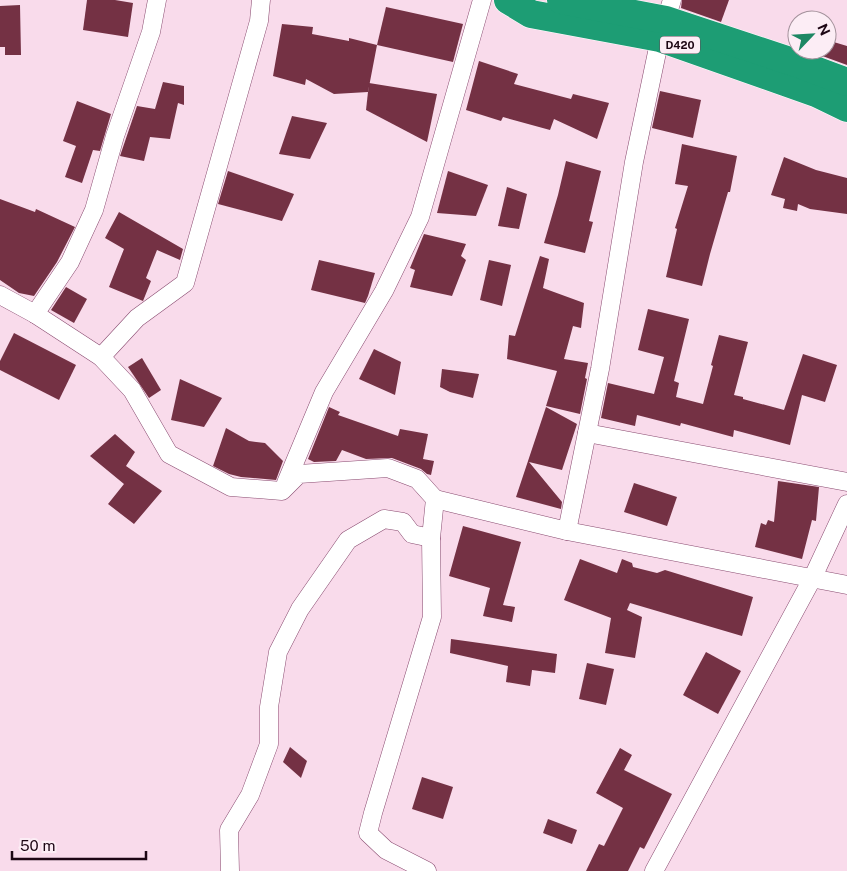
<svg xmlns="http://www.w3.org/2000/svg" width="847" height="871" viewBox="0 0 847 871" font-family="'Public Sans',sans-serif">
	<rect width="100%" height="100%" fill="#f9dbeb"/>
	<!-- building -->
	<g fill="#743144">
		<path d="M87,0H115L133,3L128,37L83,30Z"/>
		<path d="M682,0H729L721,22L681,8Z"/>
		<path d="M20,5L21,55H5V47H0V6Z"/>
		<path d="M386,7L463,24L453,62L377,45Z"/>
		<path d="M282,24L313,27L312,34L349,41V38L377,45L368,92L334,94L306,79L305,85L273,76Z"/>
		<path d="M827,40L847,46V65L806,50H827Z"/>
		<path d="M479,61L518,74L514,84L571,99L573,94L609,103L597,139L554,119L550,130L503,117L501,121L466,110Z"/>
		<path d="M163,82L184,86V105L178,103L170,139L150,137L144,161L120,156L137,106L155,109Z"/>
		<path d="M369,83L437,94L427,142L366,110Z"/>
		<path d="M660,91L701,100L693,138L652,128Z"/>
		<path d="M77,101L111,114L100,151L93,150L82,183L65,177L76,146L63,141Z"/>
		<path d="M292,116L327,123L310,159L279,154Z"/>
		<path d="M682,144L737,156L730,192H728L710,254L702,286L666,277L677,229L675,228L688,186L675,184Z"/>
		<path d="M784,157L816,170L847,178V214L810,209L798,204L797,211L783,208L785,199L771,195Z"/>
		<path d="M566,161L601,171L589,221L593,222L585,253L544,243L558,195Z"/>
		<path d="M228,171L294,194L282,221L218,204Z"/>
		<path d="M448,171L488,185L476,216L437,213Z"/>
		<path d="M507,187L527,194L519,229L498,226Z"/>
		<path d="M0,199L35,212L36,209L75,227L57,262L34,296L19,293L0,280Z"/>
		<path d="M119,212L183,249L180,260L157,250L146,278L151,281L143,301L109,287L124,249L105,238Z"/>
		<path d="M424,234L466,244L461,256L466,260L452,296L410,287L415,270L410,268Z"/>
		<path d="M540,256L549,259L543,288L584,303L581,328L573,326L564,359L588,363L585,378L587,379L580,414L546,406L557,371L507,359L509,335L515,336Z"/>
		<path d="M319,260L375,273L368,296L365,303L311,290Z"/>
		<path d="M489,260L511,265L502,306L480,300Z"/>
		<path d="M66,287L87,299L74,323L51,310Z"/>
		<path d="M648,309L689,319L674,381L679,383L676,397L703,404L713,366L711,365L719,335L748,342L734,395L743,397V399L784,410L803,354L837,365L825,402L802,395L790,445L734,430L733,437L681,423L680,426L637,415L635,426L601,418L608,383L654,394L664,357L638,350Z"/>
		<path d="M14,333L76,365L59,400L0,370V361Z"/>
		<path d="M374,349L401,362L395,395L359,379Z"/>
		<path d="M142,358L161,390L149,398L128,367Z"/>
		<path d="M442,369L479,374L473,398L450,392L440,387Z"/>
		<path d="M180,379L222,398L204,427L171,420Z"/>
		<path d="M329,407L340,412L338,415L398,436L400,429L428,434L423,459L434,461L431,475L427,474L421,469L392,458L366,459L342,450L336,461L314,462L308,459Z"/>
		<path d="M546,407L577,424L562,470L529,462L562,502L561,509L516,497Z"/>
		<path d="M226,428L249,441L265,443L283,461L276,480L241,477L229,474L213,466Z"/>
		<path d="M115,434L135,452L126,466L162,491L134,524L108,504L124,484L90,456Z"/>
		<path d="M778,481L819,487L816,521L812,520L802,559L755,547L761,523L766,525L768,520L774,522Z"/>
		<path d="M634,483L677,497L667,526L624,512Z"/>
		<path d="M463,526L521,542L503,605L515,607L512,622L483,616L490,588L449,576Z"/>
		<path d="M580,559L617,573L622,559L632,563L633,567L657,573L665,570L753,597L742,636L630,603L627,610L642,617L635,658L605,653L611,618L564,600Z"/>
		<path d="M451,639L557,654L555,673L532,670L530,686L506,682L508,666L450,653Z"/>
		<path d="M706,652L741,671L718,714L683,695Z"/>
		<path d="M587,663L614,669L606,705L579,699Z"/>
		<path d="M290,747L307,761L301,778L283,762Z"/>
		<path d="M620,748L632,755L624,770L672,794L644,849L640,847L628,871H586L599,844L604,846L623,808L596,793Z"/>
		<path d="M422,777L453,787L443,819L412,809Z"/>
		<path d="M548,819L577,830L572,844L543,833Z"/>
	</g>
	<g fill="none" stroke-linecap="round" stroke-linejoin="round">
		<defs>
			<g id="street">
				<path d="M0,295L35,314L101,357L132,390L169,454L231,487L282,491L299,474L388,468L417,479L435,499L431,538L432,617L373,813L368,833L386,850L427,871"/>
				<path d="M35,314L70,262L94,210L115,136L151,32L157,0"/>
				<path d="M101,357L137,318L185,283L259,21L261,0"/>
				<path d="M587,433L847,482"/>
				<path d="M286,483L324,392L384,291L420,217L482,0"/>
				<path d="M435,499L567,531L847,585"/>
				<path d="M567,531L600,369L634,162L660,38L672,0"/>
				<path d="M230,871L229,830L250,795L269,744V707L278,652L300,609L348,540L384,519L403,522L412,534L431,538"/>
				<path d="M654,871L812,579L847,504"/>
			</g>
			<g id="highway">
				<path d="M508,0L531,14L660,38L816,93L847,108"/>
				<path d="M561,0L666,20L799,64L847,82"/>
			</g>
		</defs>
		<!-- street casing -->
		<use href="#street" stroke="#894b70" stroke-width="19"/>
		<!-- highway casing -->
		<use href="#highway" stroke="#fff" stroke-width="29"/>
		<!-- street -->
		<use href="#street" stroke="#fff" stroke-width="18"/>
		<!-- highway -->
		<use href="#highway" stroke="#1d9d74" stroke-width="28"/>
	</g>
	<g text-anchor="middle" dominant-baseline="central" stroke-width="5" stroke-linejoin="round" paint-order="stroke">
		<!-- shield labels -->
		<rect fill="#fcedf5" stroke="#604b58" stroke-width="1" x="660" y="36.5" width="40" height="17" rx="4"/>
		<g font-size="11" font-weight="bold" fill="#1d0614">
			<text x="680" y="45">D420</text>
		</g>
	</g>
	<!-- north arrow -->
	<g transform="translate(812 35) rotate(65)"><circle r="24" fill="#fcedf5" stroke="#a3919b"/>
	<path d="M0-4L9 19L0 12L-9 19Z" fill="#1d8763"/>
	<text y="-8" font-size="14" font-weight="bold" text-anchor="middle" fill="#1d0614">N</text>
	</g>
	<!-- scale -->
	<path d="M12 851v8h134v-8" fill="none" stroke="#1d0614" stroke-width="2.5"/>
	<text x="20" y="851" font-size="15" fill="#1d0614" stroke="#fcedf5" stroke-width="4" paint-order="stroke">50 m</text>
</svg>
